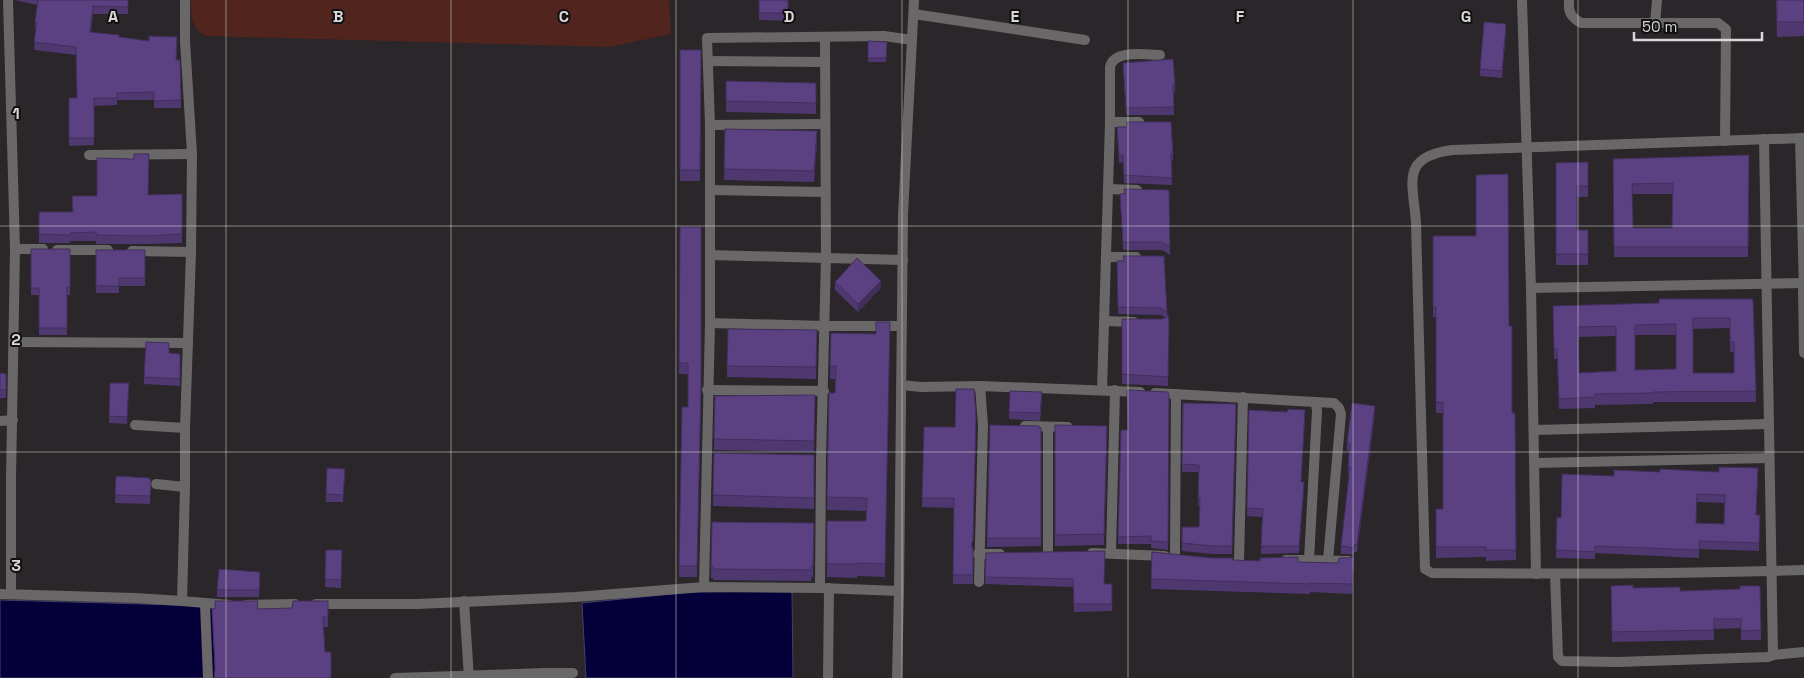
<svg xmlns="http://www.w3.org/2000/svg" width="1804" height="678" viewBox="0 0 1804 678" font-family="'Space Grotesk',sans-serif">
	<rect width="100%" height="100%" fill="#2a2629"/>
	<!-- green -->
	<path fill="#51251e" d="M191,0H669L671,34L609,47L205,36C191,27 191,16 191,0Z"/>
	<!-- water -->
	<g fill="#050039" stroke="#454069">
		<path d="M792,591L793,678H586L582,603L691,592Z"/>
		<path d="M0,600L178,605L325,613L311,678H0Z"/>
	</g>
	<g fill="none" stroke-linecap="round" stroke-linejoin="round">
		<!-- lane -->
		<g stroke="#696767" stroke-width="10">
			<path d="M1569,0C1568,13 1571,17 1581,23H1718L1726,29L1725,141"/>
			<path d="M1655,24L1657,0"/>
			<path d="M1803,290L1804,353"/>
			<path d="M135,425L185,428"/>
			<path d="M156,484L185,487"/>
			<path d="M1772,571L1804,570"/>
			<path d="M182,601L229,605"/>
			<path d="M205,604L208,678"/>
			<path d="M246,605L295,604"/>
			<path d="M1773,655L1804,652"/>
		</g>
		<!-- street -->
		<g stroke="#696767" stroke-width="10">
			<path d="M8,0L15,249L11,479V594"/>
			<path d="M1522,0L1531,288L1536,574"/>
			<path d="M914,14L1085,40"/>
			<path d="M708,61L825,62"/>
			<path d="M1110,122H1139"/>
			<path d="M710,125L824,124"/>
			<path d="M1800,138L1804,290"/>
			<path d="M89,155L192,154"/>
			<path d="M1108,189L1137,190"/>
			<path d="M710,190L825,192"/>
			<path d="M15,249H43"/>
			<path d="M57,250H108"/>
			<path d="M132,251L191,252"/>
			<path d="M710,255L903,260"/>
			<path d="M1106,257H1136"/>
			<path d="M1531,288L1803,283"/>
			<path d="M1105,321L1134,322"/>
			<path d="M710,323L825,326H901"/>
			<path d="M14,342L188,343"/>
			<path d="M901,385L921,387L980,386L1140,392"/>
			<path d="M707,390L824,391"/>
			<path d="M1102,390L1110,122V67C1114,49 1146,55 1160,55"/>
			<path d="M1155,393L1334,403L1339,408L1341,414L1328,560"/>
			<path d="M0,421L13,420"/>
			<path d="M1025,426L1068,427"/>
			<path d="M1534,430L1768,424"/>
			<path d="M1534,463L1769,458"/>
			<path d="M1111,552L1115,390"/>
			<path d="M1048,553V428"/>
			<path d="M1092,553L1165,556"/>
			<path d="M978,554H1000"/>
			<path d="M1175,557L1176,394"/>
			<path d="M1286,560H1309L1317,411L1316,403"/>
			<path d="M1309,560L1349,561"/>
			<path d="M1239,561L1243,397"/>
			<path d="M1772,571C1658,574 1545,574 1432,573L1425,569L1416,223C1413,182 1400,157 1452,150L1804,138"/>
			<path d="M1555,574L1558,657L1562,661L1617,662L1768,657L1773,655L1764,139"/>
			<path d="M979,582L983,425L980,386"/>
			<path d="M704,587L710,323V125L707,38L884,36L912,40"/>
			<path d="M820,588L821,459L826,257L825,37"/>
			<path d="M0,594L135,598L182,601L185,487V428L191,252L192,154L185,41V0"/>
			<path d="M464,601L469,678"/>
			<path d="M316,604H417L575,597L704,587L820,588L899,591"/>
			<path d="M395,678L544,673"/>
			<path d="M544,678V673H573"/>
			<path d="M828,678L829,588"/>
			<path d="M897,678L899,591L903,214L914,0"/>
		</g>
	</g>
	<!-- wall -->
	<g fill="#4f3870" fill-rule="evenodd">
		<path d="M15,0H128V14H93L91,32L119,37L177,45L176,60H180L181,108H154V100H117V105L94,106V145L69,146V98H77L76,55L34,50L36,30H35V22L37,5Z"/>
		<path d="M788,0V21L759,20V13Z"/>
		<path d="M1776,0H1804V36L1777,37Z"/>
		<path d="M1506,31L1502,78L1480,76V69Z"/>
		<path d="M868,41L887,42L886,62H868Z"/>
		<path d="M680,50H701L700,181H680Z"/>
		<path d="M1123,63L1175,84V92H1173L1174,115H1126Z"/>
		<path d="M726,81L816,83V114L726,112Z"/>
		<path d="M1117,127L1173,154V161H1171L1172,185L1124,183L1123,162L1119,163Z"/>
		<path d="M725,129L817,142L814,182L724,180Z"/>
		<path d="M1749,155L1748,257H1614L1613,159ZM1632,194H1672V228H1633Z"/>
		<path d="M1588,162V197H1577V230H1588V265H1556V163Z"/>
		<path d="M1169,190L1170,255L1162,250H1123L1120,194Z"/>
		<path d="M182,194V243L146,244H96V241H70V243H39V212H72L97,196Z"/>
		<path d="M680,227H701L697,577H679L682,407H688V374H679Z"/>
		<path d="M1433,236L1509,326L1512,413H1515L1516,560L1486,561V557L1436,558V509H1443V413H1436V317H1433Z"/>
		<path d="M31,249H70V295H67V335H39V295H31Z"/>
		<path d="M96,250H145V286H119V293H96Z"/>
		<path d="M1164,256L1167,314L1169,323L1168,386L1122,384V319H1161L1165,318L1161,315L1118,314L1117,261Z"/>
		<path d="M835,282L881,288L858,312L835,290Z"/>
		<path d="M1753,299L1756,402H1653V404L1595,405V408L1559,409L1557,359H1554L1553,306L1659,303ZM1730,328V352H1734V373H1693V329ZM1635,335H1676V369L1635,370ZM1616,336V371L1579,373L1578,337Z"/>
		<path d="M890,322L885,577L857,576V578L827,577V521H866L867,511L827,510L829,393H835L836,379H830L831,333L876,334Z"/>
		<path d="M728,329L817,330L816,379L727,377Z"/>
		<path d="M169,353L180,354V386L144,384V377Z"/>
		<path d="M0,373L6,374V398H0Z"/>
		<path d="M110,383H129L127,424L109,423Z"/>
		<path d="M1168,392V550L1151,548V544H1118L1121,430H1127Z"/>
		<path d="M815,395L814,452L714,450L715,396Z"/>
		<path d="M1042,400L1040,421L1009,419V412Z"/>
		<path d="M1183,403L1236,404L1232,554H1213L1182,551V527H1199V506H1198L1199,472H1182Z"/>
		<path d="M1249,410L1287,412L1305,418L1301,482L1304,490L1299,553L1261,554L1262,517L1247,516Z"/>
		<path d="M1375,414L1357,552H1354V556L1352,594L1310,592V594L1151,589L1152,552L1233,560L1338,563L1354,556L1350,554H1341V546L1349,475L1348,474V467L1349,451H1347V443Z"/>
		<path d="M990,425L1041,428V546L987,547Z"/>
		<path d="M1055,425L1107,437L1104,545L1055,546Z"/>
		<path d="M924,427H955L973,550V584H953L954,508L922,507Z"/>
		<path d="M714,453L814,455V509L713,506Z"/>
		<path d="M1660,472H1719L1756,515H1760L1759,551L1699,549V558L1595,553V559L1556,558L1557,517L1561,518L1614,476ZM1697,502L1724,503V524L1696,523Z"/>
		<path d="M116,476L151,481L150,504L115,503Z"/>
		<path d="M345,476L343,502H326V494Z"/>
		<path d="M712,522L814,523L813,577H811V581L713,580V578H711Z"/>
		<path d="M326,550H342L341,588L325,587Z"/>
		<path d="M986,553L1104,584H1112V611L1074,612L1073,587L985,584Z"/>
		<path d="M260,580L259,597H217V590Z"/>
		<path d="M1611,586L1633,588L1680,591L1740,589L1760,586L1761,640H1741V628L1714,629V640L1612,642Z"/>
		<path d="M212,609L328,611V627H323L215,671Z"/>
	</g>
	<!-- shaded-wall -->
	<g fill="#402e5b">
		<path d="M93,6V14L90,39V32Z"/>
		<path d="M1506,24V31L1502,78V71Z"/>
		<path d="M817,131V142L814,182V171Z"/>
		<path d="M881,281V288L858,312V304Z"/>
		<path d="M1375,406V414L1357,552V545Z"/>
		<path d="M1304,482V490L1299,553V546Z"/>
	</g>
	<!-- building -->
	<g fill="#5c4182" stroke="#402e5b" fill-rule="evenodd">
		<path d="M38,0H128V7L93,6L90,32L119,35V37L149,41V36L177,37L176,60H180L181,100L154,101V92L117,93V98H94V138H69V98H77L76,47L34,42L37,22H35Z"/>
		<rect x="759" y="0" width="29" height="13"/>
		<rect x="1777" y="0" width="27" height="22"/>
		<path d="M1484,22L1506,24L1502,71L1480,69Z"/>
		<path d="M868,41L887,42L886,58H868Z"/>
		<path d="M680,50H701L700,170H680Z"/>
		<path d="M1173,59L1175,84H1173L1174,107L1126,108L1123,63Z"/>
		<path d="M726,81L816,83V103L726,101Z"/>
		<path d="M1127,122H1171L1173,154H1171L1172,178L1124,175L1123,155H1119L1117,127H1127Z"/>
		<path d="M725,129L817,131L814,171L724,169Z"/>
		<path d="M134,154H149L148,195L182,194V234L146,236L96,235V232L70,233V235L39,234V212H73L72,196H97V158L134,159Z"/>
		<path d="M1749,155L1748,247H1614L1613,159ZM1673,183L1672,228H1633L1632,184Z"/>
		<path d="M1588,162V186H1577V230H1588V254H1556V163Z"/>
		<path d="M1508,174L1509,326H1512V413H1515L1516,550H1486V547H1436V509H1443V402H1436V307H1433V236H1476V175Z"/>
		<path d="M1124,189L1169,190L1170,247L1162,242H1123L1120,194H1125Z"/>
		<path d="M680,227H701V387L697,566H679L682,407H688V363H679Z"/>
		<path d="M31,249H70V287H67V328H39V288H31Z"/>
		<path d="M96,250H145V278H119V286H96Z"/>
		<path d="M1123,256H1164L1167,312L1161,308L1118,307L1117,261H1124Z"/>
		<path d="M857,258L881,281L858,304L835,282Z"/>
		<path d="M1659,299H1753L1756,391L1653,392V393L1595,394V397L1559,399L1557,349H1554L1553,306L1659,303ZM1693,318H1730V342H1734V373H1693ZM1676,324V369L1635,370V325ZM1616,326V371L1579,373L1578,327Z"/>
		<path d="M1168,314L1169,323L1168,377L1122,374V319H1161L1165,318Z"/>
		<path d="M876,322H890L885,564L857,563V564H827V521H866L867,498L827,497L829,393H835L836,366H830L831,333L876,334Z"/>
		<path d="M728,329L817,330L816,367L727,366Z"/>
		<path d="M146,342L169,343V353L180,354V379L144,377Z"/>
		<path d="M0,373L6,374V390H0Z"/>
		<path d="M110,383H129L127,417L109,416Z"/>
		<path d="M956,389H974L976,416L973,540L971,545L973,549V575H953L954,498H922L924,427H955Z"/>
		<path d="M1127,390L1168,392L1169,396L1168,542L1151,541V536L1118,537L1121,430H1128Z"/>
		<path d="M1010,391L1042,392L1040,413L1009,412Z"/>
		<path d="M815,395L814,441L714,439L715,396Z"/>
		<path d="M1183,403L1236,404L1232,546H1213L1182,543V527H1199L1200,498H1198L1199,465L1182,464Z"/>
		<path d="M1352,403L1375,406L1357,545H1354V549L1350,547L1341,546L1350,467H1348L1350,444L1347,443Z"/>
		<path d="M1288,409L1305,410L1301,482H1304L1299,546H1261L1263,509L1247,508L1249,410L1287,412Z"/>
		<path d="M990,425L1039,426V428H1041V538H987Z"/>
		<path d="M1055,425L1107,426L1104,534L1055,535Z"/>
		<path d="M714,453L814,455V498L713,495Z"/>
		<path d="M1719,467L1758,468L1756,515H1760L1759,543L1699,541V550L1595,546V552L1556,550L1557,517L1561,518L1562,474L1614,476V470L1660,472V469L1719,472ZM1697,494L1725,495L1724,524L1696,523Z"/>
		<path d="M327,468L345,469L343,495L326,494Z"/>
		<path d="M116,476L149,478L151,481L150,496L115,495Z"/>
		<path d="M712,522L814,523L813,566H811V570L713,569V567H711Z"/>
		<path d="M326,550H342L341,580L325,579Z"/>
		<path d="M1105,551L1104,584H1112V604H1074L1073,579L985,577L986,553Z"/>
		<path d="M1152,552L1212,558H1233V560L1260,561V558L1298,557V562L1338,563L1339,558H1349L1354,556L1352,584L1310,583V584L1151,579Z"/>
		<path d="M219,569L260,572L259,590H217Z"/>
		<path d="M1633,585V588L1680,587V591L1740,589V586H1760L1761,630L1741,631V619H1714V630L1612,632L1611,586Z"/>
		<path d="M215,601H258L257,609L292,608L293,601H328V617H323L325,652H331V678H214L215,668L212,609H215Z"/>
	</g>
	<!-- grid -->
	<path fill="none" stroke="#d9d7d9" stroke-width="1" stroke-opacity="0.55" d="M226,0V678M451,0V678M676,0V678M902,0V678M1128,0V678M1353,0V678M1578,0V678M0,226H1804M0,452H1804"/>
	<g font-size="16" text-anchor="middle" font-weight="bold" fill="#d9d7d9" stroke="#111011" stroke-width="4" stroke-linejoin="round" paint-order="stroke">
		<text x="113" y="22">A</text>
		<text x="338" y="22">B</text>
		<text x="564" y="22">C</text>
		<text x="789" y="22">D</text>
		<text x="1015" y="22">E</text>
		<text x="1240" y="22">F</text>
		<text x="1466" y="22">G</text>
		<text x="16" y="119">1</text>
		<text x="16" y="345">2</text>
		<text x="16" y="571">3</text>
	</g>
	<!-- scale -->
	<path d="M1634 32v8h128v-8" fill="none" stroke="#d9d7d9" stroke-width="2.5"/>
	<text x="1642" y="32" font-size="15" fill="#d9d7d9" stroke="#111011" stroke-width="4" paint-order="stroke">50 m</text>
</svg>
